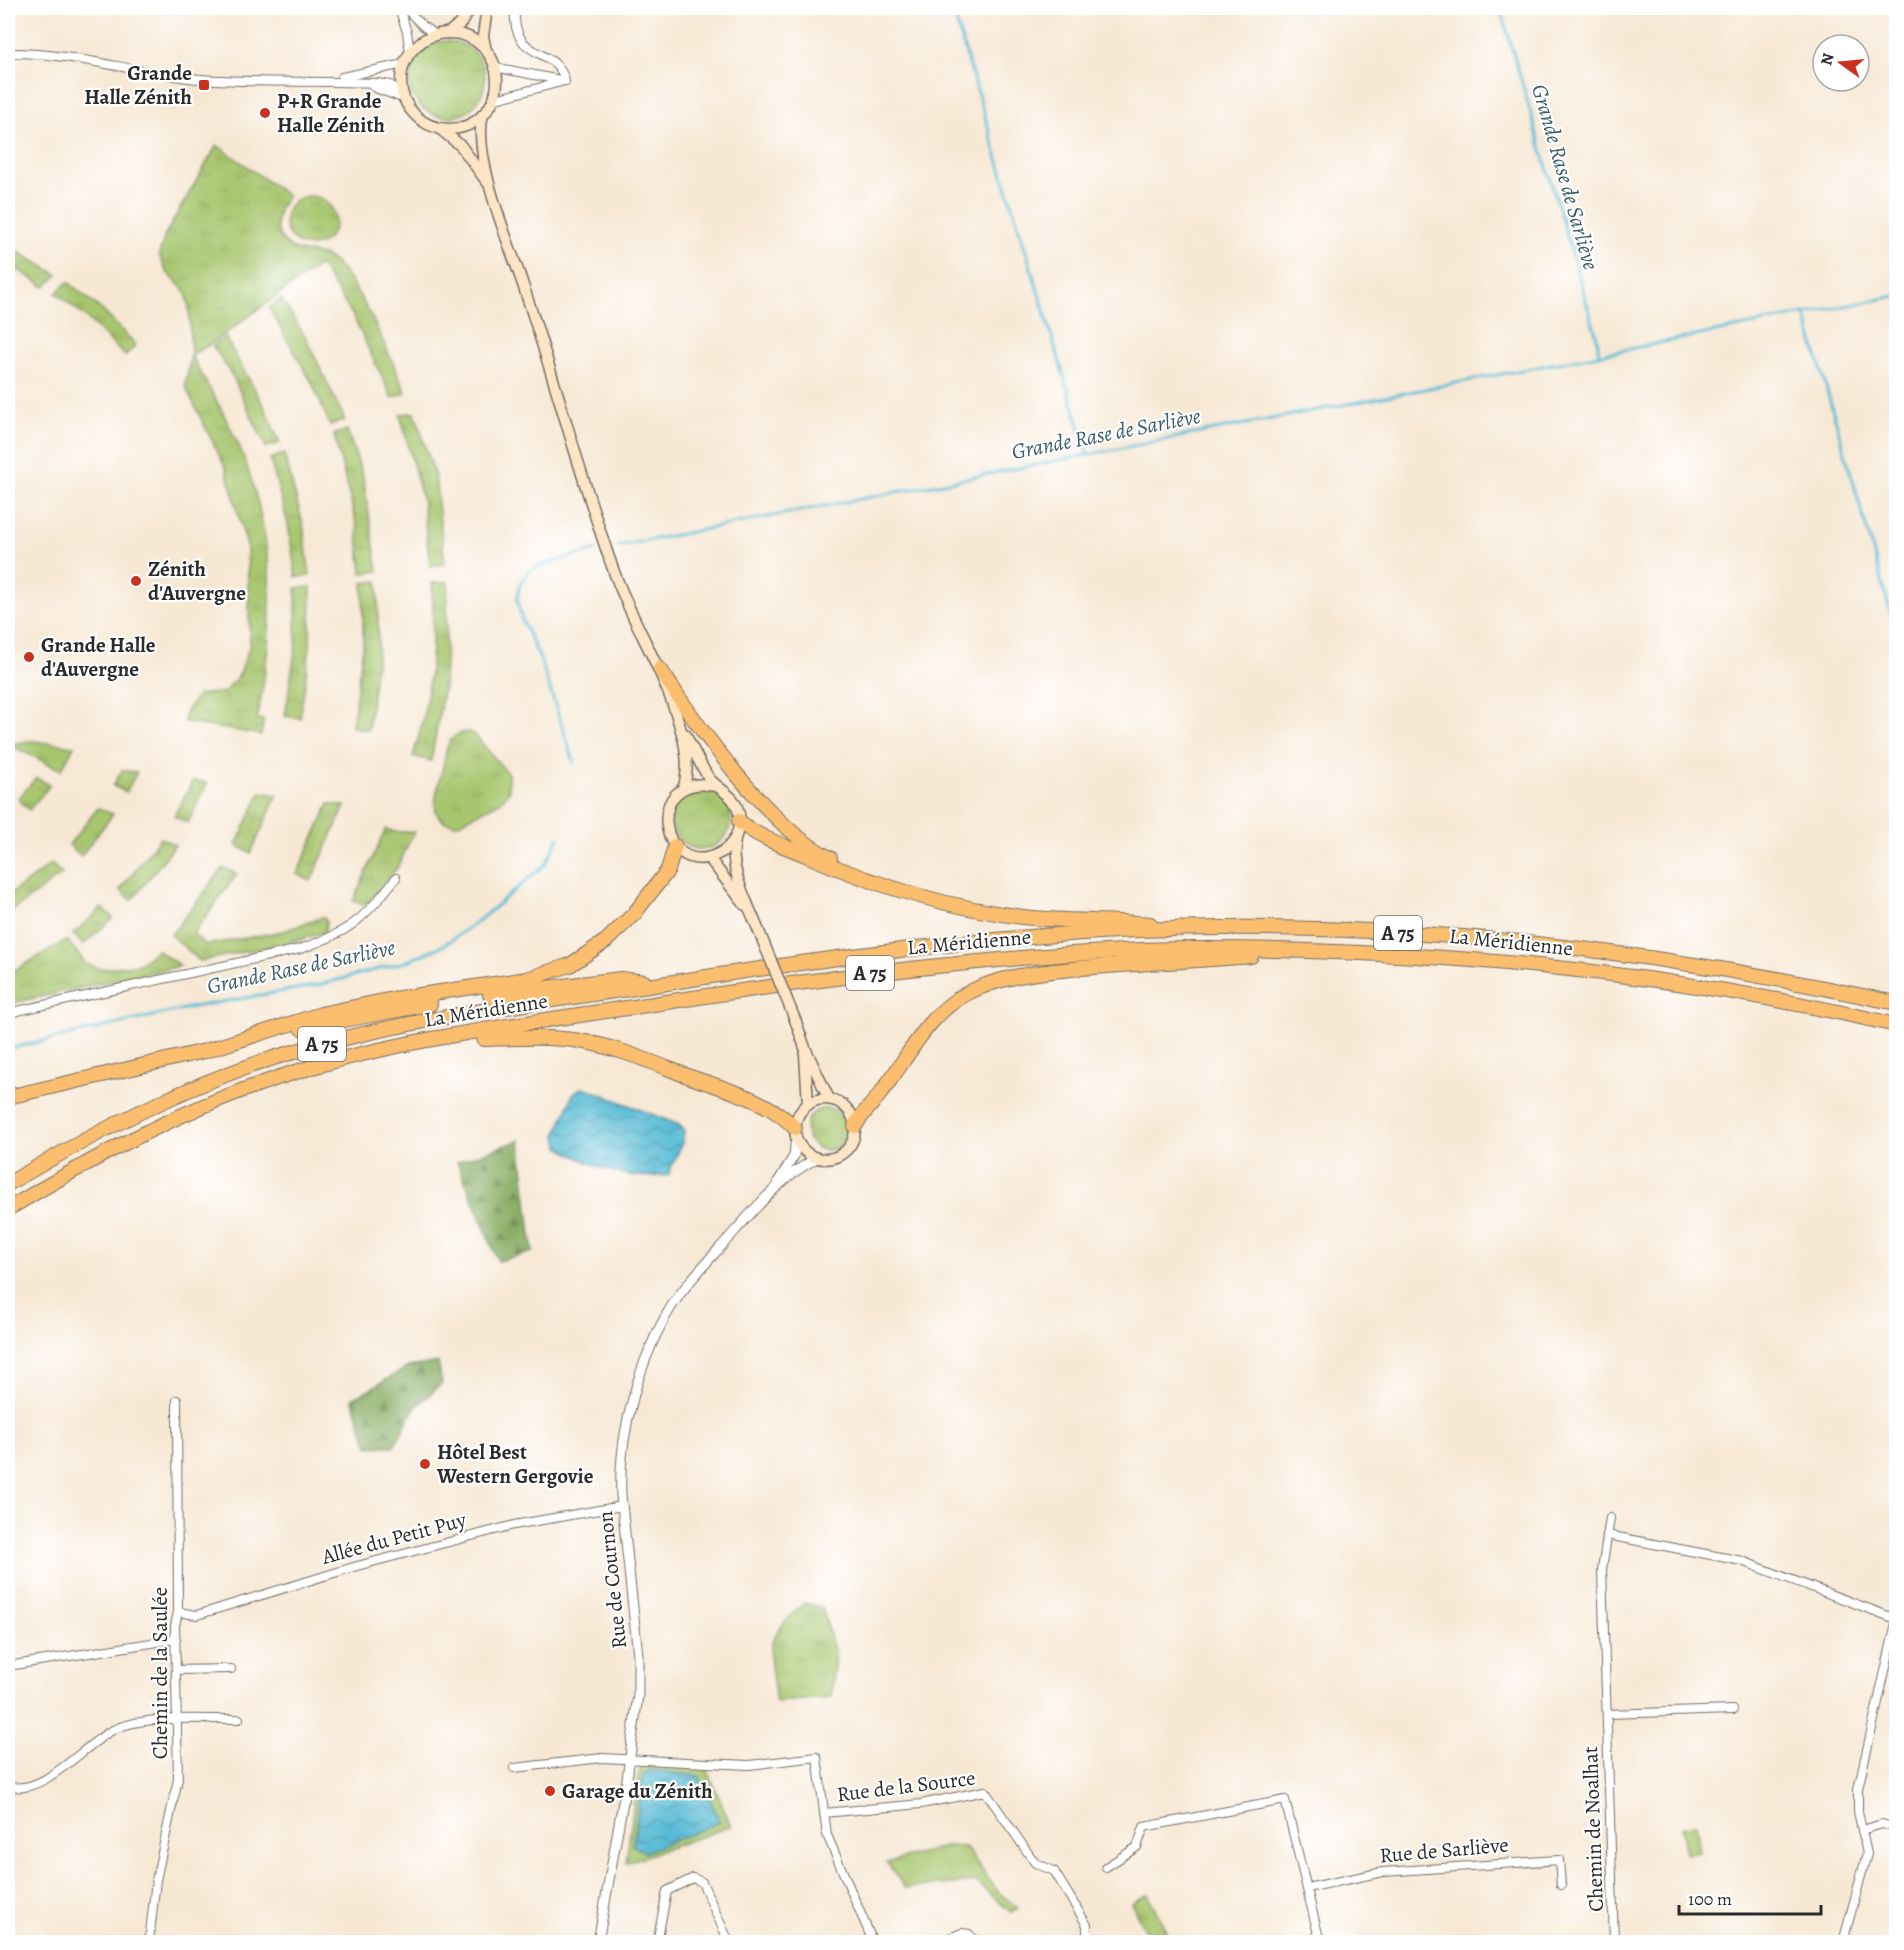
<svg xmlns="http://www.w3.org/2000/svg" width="1904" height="1950" viewBox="0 0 1904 1950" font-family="Alegreya,serif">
	<defs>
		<pattern id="grass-tufts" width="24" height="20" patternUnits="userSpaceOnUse" patternTransform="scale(1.5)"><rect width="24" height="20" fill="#a7c66e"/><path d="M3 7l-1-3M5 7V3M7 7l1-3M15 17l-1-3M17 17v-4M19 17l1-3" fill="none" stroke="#90aa5f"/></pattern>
		<pattern id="forest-firs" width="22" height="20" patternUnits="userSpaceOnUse" patternTransform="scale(1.5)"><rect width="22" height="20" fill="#85ab61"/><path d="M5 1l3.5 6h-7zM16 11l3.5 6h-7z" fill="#6d8b50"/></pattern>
		<pattern id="water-waves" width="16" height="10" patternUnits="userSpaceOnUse" patternTransform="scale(1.5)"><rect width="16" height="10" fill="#57bbd5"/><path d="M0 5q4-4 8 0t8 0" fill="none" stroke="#4898ad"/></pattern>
	</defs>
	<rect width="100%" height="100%" fill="#fff"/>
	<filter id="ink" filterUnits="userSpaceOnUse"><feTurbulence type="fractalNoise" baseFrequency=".0167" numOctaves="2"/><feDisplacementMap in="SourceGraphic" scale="12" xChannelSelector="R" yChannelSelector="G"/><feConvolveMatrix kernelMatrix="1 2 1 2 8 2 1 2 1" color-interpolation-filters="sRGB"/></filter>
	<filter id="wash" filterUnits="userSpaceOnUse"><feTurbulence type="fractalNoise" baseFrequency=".008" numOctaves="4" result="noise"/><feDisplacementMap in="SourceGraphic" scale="24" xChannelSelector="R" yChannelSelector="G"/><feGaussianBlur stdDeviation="1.35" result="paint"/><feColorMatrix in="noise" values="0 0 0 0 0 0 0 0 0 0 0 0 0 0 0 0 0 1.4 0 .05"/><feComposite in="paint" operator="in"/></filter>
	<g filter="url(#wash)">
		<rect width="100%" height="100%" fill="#f7e8d4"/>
		<!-- grass -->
		<g fill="url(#grass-tufts)" stroke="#69784c" stroke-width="1.5">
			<circle cx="447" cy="79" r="38"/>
			<path d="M217,145L288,196C278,208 272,223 281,238C294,259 317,247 333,261C361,285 391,358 406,393L392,398L352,314L320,265L209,345L191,355C210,390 231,424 245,461C277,550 275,628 257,719L264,720L261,735L184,722L185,713L198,695L225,692L240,674L250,645L247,546L226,469L185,386L191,355L189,307L186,292L166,271L159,255L165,235Z"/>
			<circle cx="310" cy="221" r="25"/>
			<path d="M8,246L58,275L45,287L8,263Z"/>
			<path d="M68,282L103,311L136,345L125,356L87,318L56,293Z"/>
			<path d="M281,299L305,336L345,420L330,425L312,383L269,308Z"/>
			<path d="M225,337L264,406L280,443L266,447L233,377L213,346Z"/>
			<path d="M415,413L435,477L445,564L430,566L422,498L400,414Z"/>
			<path d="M347,430L363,477L378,571L362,573L357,526L334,435Z"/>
			<path d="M284,454L303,524L310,576L296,577L288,524L270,459Z"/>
			<path d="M378,581V647L368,730L352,727L363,645V583Z"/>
			<path d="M448,582L444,686L431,761L413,756C431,700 435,642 432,583Z"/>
			<path d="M311,587L310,647L300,718L285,716L296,645V588Z"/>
			<path d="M468,732L475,735L508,774L509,791L500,802L457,824C424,824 437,791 442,770C445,762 445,750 449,743C453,735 460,733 468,732Z"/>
			<path d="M33,741L74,746L61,770L8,744Z"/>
			<path d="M122,770L137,772L126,792L113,786Z"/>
			<path d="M36,778L50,785L29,810L18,799Z"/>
			<path d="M193,781L207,783L188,823L174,816Z"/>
			<circle cx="701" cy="819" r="30"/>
			<path d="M261,792L277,795L251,853L236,845Z"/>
			<path d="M329,804L345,806L311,881L297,874Z"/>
			<path d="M98,808L113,814L81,856L69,845Z"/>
			<path d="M386,829L395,832H414L397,868L365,905L353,901Z"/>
			<path d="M160,838L175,845L132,900L120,890Z"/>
			<path d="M51,864L62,874L8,914V896Z"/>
			<path d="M223,868L237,874L193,934L206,945L284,931L323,917L326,921L325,932L296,941L200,961L171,935Z"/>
			<path d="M102,908L113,918L83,945L73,934Z"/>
			<path d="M67,940L86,964L101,969L140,964L157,950L180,966L8,1004V974Z"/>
			<circle cx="827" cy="1129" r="21"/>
			<path d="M804,1603L822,1607L835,1653L831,1698L776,1702C769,1646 761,1643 804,1603Z"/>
			<path d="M1148,1894L1171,1942H1151L1131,1903Z"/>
		</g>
		<!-- forest -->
		<g fill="url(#forest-firs)" stroke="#586b46" stroke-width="1.5">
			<path d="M520,1140L533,1252L498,1261L457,1162Z"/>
			<path d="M438,1362L442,1384L415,1408L394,1446L369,1447L352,1399L408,1367Z"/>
		</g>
		<!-- park -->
		<g fill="#a7c66e" stroke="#69784c" stroke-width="1.5">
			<path d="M656,1764L707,1769L731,1826L626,1863L638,1775L642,1766Z"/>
			<path d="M1696,1824L1700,1852L1686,1854L1681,1827Z"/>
			<path d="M948,1846L965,1847L998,1892L1018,1908L1011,1912L976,1882L905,1888L887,1863Z"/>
		</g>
		<!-- water -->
		<g fill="url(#water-waves)" stroke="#417380" stroke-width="1.5">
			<path d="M586,1088L679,1125L684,1130L683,1141L668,1175C631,1182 591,1166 559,1147L557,1134L573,1094L579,1089Z"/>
			<path d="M651,1770L699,1776L720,1822L645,1852L633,1846L643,1775Z"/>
		</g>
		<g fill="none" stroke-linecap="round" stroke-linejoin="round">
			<!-- stream -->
			<g stroke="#57bbd5" stroke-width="3">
				<path d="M952,8L1088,455"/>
				<path d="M1805,314L1896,631"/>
				<path d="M1599,355L1896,296"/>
				<path d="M619,546L1599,355L1597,338L1500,8"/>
				<path d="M574,762L540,659L522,620L517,599L520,584L528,572L545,564L596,550"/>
				<path d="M8,1049L193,1007L319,985L405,962L444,945L478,921L545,865L559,837"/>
			</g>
		</g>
	</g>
	<g filter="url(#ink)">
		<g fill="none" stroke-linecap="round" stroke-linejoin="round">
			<defs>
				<g id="minor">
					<path d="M399,8L407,32L410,53"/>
					<path d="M405,8L423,26L436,35"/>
					<path d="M515,8C511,63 557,45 565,81"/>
					<path d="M8,53C68,52 129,71 189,78C251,84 315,80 377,83L390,85L402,92"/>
					<path d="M494,67L560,80"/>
					<path d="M342,77L404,64"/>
					<path d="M373,87L405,99"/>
					<path d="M492,100L565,81"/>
					<path d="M8,1013L300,949C350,932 364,919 396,878"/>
					<path d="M1610,1518L1602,1569L1614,1942"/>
					<path d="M1607,1535L1742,1561L1896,1619"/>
					<path d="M178,1612L197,1615L357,1566L514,1525L622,1506"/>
					<path d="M8,1666L176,1639"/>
					<path d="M176,1670L231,1669"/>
					<path d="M1607,1714L1733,1710"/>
					<path d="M514,1768L602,1758L749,1765L817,1757L827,1835L873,1942"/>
					<path d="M8,1786C42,1797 82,1747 111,1731C142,1714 203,1720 239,1719"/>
					<path d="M824,1813L921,1804L985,1791L1035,1863L1054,1871L1087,1925V1942"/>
					<path d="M1863,1830L1882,1824L1896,1828"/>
					<path d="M1106,1867L1137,1847L1144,1827L1285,1800L1320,1942"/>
					<path d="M1307,1888L1383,1872L1559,1860L1561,1885"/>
					<path d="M149,1942L156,1880L178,1779L175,1626L178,1612L177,1400"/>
					<path d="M657,1942L667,1891L693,1878L702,1882L729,1942"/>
					<path d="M940,1942L962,1933L969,1934L976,1942"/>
					<path d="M1843,1942L1867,1854L1858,1811V1789L1896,1623"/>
				</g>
				<g id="tertiary">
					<path d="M778,1182L794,1156L796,1138"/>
					<path d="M598,1942L627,1779L638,1695V1655L621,1495C618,1434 640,1356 673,1304C690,1278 715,1254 735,1231C760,1203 783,1176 817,1158"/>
				</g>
				<g id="secondary">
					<path d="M448,33L461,23L471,8"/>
					<circle cx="449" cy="81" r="48"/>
					<path d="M486,51L483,36L487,8"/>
					<path d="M483,114C472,155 507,238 521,279C554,375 579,473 613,569C632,623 665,671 680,727C686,746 690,769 683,789"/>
					<path d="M440,129L461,146L487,182"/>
					<path d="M685,734C693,749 700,765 709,778C716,787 726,791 733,800C746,818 738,845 718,854C659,882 641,770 716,786"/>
					<path d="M735,841C728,869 748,903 758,929"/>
					<path d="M709,858L745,905"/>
					<path d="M796,1022L805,1048L829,1099"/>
					<path d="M805,1055L808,1105"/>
					<circle cx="825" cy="1129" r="30"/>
				</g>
				<g id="motorway">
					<path d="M660,669C696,725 770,829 830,858"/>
					<path d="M739,821C758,838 785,846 808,856C875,885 949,908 1023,917C1065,922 1108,920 1150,924"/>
					<path d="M490,995L621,979L644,982"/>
					<path d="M301,1028L430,1004"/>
					<path d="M484,1039C516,1038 548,1036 580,1041C616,1047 651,1062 685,1075C722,1089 767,1098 795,1128"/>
					<path d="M8,1097L205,1051L321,1014L393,999L527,979L570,965L606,941L634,914L668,870L675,846"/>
					<path d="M855,1126C863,1112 874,1103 883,1090C908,1057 928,1014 966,994C1001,975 1043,972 1082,968C1138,963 1195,961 1251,956"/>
					<path d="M8,1184C102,1128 201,1077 307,1048C423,1016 543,1002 661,984C780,965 898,948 1018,938C1311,911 1610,940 1896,1003"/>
					<path d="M8,1209C88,1161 171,1115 260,1084C391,1037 542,1022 679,1000C833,977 987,957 1143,950C1198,948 1253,949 1309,951C1506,957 1704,980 1896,1025"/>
				</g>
			</defs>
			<!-- minor casing -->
			<use href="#minor" stroke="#726d66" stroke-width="10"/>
			<!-- tertiary casing -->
			<use href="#tertiary" stroke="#726d66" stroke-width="11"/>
			<!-- secondary casing -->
			<use href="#secondary" stroke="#726d66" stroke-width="13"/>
			<!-- motorway casing -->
			<use href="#motorway" stroke="#726d66" stroke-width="16"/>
			<!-- minor -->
			<use href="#minor" stroke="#fff" stroke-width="8"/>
			<!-- tertiary -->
			<use href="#tertiary" stroke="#fff" stroke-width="9"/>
			<!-- secondary -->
			<use href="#secondary" stroke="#fde5c5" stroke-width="10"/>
			<!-- motorway -->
			<use href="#motorway" stroke="#fbbe6e" stroke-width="14"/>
			<defs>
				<path id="secondary-bridge" d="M758,929L796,1022"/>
			</defs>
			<!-- secondary-bridge casing -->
			<use href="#secondary-bridge" stroke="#726d66" stroke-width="13" stroke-linecap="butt"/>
			<!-- secondary-bridge -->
			<use href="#secondary-bridge" stroke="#fde5c5" stroke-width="10"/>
		</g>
	</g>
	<!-- markers -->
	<g fill="#c8321e" stroke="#fff" stroke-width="2">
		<rect x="198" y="79" width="12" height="12" rx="3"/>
		<circle cx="265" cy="113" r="6"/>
		<circle cx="136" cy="581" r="6"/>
		<circle cx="29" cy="657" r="6"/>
		<circle cx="425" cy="1464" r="6"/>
		<circle cx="550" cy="1791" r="6"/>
	</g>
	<g text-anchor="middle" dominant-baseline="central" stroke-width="4.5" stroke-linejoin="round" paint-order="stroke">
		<!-- shield labels -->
		<g fill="#fff" stroke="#6b6b6b" stroke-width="1.5">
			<rect x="1374" y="916" width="48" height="34" rx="4.5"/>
			<rect x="846" y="956" width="48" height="34" rx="4.5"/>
			<rect x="298" y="1027" width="48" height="34" rx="4.5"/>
		</g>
		<g font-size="20" font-weight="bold" fill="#2b2b2b">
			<text x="1398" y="933">A 75</text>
			<text x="870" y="973">A 75</text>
			<text x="322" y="1044">A 75</text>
		</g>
		<!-- poi labels -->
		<g font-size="21" font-weight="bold" fill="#2b2b2b" stroke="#fff" text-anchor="start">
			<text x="192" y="73" text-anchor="end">Grande<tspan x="192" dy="24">Halle Zénith</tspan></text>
			<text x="277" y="101">P+R Grande<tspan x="277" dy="24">Halle Zénith</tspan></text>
			<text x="148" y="569">Zénith<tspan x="148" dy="24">d'Auvergne</tspan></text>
			<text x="41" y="645">Grande Halle<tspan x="41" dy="24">d'Auvergne</tspan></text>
			<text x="437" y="1452">Hôtel Best<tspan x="437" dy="24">Western Gergovie</tspan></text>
			<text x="562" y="1791">Garage du Zénith</text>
		</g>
		<!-- street labels -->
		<g font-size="21" fill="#2b2b2b" stroke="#fff">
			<text transform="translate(969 942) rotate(-5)">La Méridienne</text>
			<text transform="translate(1511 942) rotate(6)">La Méridienne</text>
			<text transform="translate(486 1010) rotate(-9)">La Méridienne</text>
			<text transform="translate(394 1538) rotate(-15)">Allée du Petit Puy</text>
			<text transform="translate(612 1580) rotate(-96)">Rue de Cournon</text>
			<text transform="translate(160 1673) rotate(-90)">Chemin de la Saulée</text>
			<text transform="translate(906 1786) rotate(-7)">Rue de la Source</text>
			<text transform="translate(1593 1829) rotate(-92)">Chemin de Noalhat</text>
			<text transform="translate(1444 1850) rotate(-5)">Rue de Sarliève</text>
		</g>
		<!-- water labels -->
		<g font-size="22" font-style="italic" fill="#3a5d66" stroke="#fff">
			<text transform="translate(1565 177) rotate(74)">Grande Rase de Sarliève</text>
			<text transform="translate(1106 434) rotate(-11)">Grande Rase de Sarliève</text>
			<text transform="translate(301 967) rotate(-12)">Grande Rase de Sarliève</text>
		</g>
	</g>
	<!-- margin -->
	<rect width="1904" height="1950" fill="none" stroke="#fff" stroke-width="30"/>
	<!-- north arrow -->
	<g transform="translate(1841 63) rotate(285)"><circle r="28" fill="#ffffff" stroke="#aaaaaa" stroke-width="1.5"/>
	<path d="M0-4.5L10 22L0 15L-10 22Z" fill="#c8321e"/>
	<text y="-9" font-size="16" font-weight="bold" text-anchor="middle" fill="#2b2b2b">N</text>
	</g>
	<!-- scale -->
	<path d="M1679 1905v9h142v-9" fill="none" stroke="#2b2b2b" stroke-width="3"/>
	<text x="1688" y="1905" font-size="18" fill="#2b2b2b" stroke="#ffffff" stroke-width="4.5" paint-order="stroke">100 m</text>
</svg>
